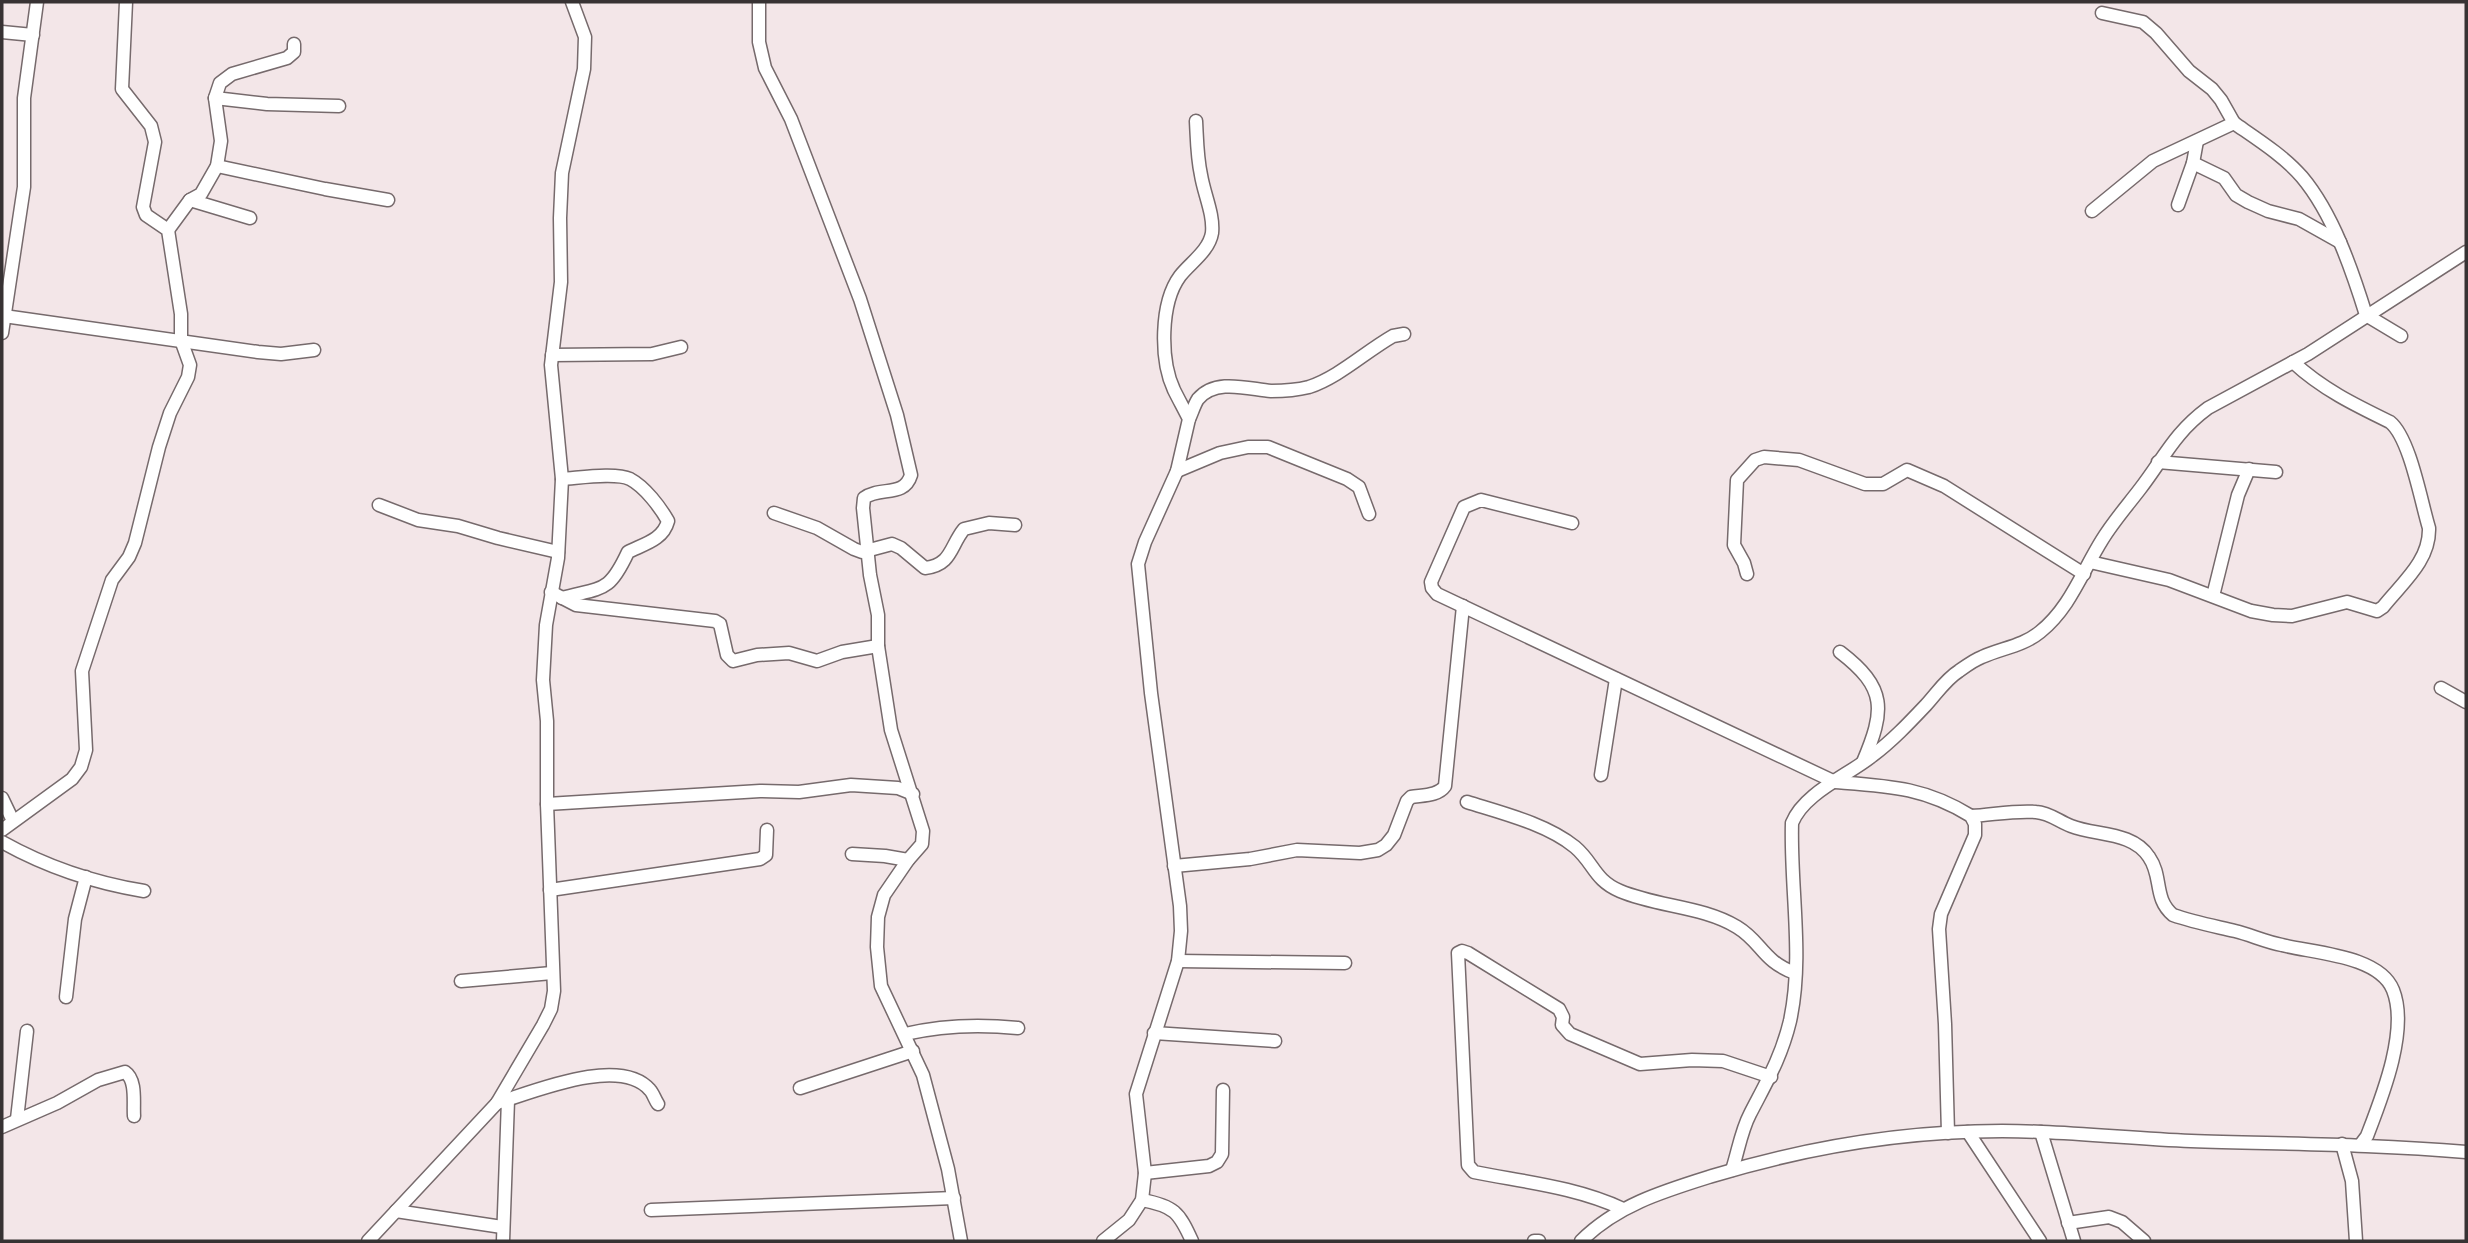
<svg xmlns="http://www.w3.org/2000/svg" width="2468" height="1243" viewBox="0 0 2468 1243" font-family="Signika,sans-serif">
	<rect width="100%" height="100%" fill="#f3e6e8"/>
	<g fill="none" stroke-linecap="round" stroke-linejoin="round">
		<defs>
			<g id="minor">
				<path d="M759,2V42L765,68L791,119L860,299L897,415L911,475C904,498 880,486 864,498L863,508L870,575L878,615V646L891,730L923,831L922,844L908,860L884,895L878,917L877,947L881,986L923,1075L948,1169L961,1241"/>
				<path d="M2102,13L2143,22L2156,33L2189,71L2212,89L2221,100L2234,123"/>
				<path d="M2,32L33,35"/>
				<path d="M215,98L267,104L339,106"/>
				<path d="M2193,163L2224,178L2236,195L2248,202L2268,211L2299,219L2340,242"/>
				<path d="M217,166L325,189L388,200"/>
				<path d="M190,200L250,218"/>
				<path d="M2178,205L2193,163L2197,141"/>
				<path d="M2092,211L2153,161L2234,123C2257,139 2284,156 2302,177C2333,214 2352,270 2366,315L2401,336"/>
				<path d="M168,230L190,200L201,194L217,166L221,141L215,98L220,83L232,74L287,58L294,52V44"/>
				<path d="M4,316L258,352L281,354L314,350"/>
				<path d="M2,333L24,187V98L37,2"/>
				<path d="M552,355L652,354L681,347"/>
				<path d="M1189,419C1192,413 1194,405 1198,399C1216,378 1248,389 1271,391C1283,391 1297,390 1309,387C1339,377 1365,352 1393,336L1404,334"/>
				<path d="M2158,462L2276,472"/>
				<path d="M1177,471L1220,453L1248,447H1268L1347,479L1359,487L1369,514"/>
				<path d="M562,479C579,478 615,472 630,479C645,487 660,507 668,521C663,540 644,544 628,552C609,593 603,587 562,598"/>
				<path d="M379,505L418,520L458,526L498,538L558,552"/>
				<path d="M774,513L817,528L854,549L862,552L892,544L901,548L925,568C952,565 950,546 964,529L989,523L1015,525"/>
				<path d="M1572,523L1481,500L1464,507L1431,582L1432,588L1437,594L1835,782C1888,786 1924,787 1971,816L1975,824V835L1941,914L1939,929L1945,1024L1948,1133"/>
				<path d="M2090,562L2169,580L2251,611L2273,615L2292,616L2347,602L2377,611L2383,607C2402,583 2430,561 2429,528C2421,502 2410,438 2390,422C2355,405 2322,389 2293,362"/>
				<path d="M1747,574L1744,563L1734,545L1737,480L1755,460L1764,457L1799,460L1865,484H1883L1907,470L1944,486L2084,574"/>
				<path d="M551,592L576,605L715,621L720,624L727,655L733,661L757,655L789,653L817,661L842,652L878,646"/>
				<path d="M2213,596L2238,495L2249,469"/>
				<path d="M1840,652C1887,688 1885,710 1863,762"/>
				<path d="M2441,688L2466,702"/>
				<path d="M1601,775L1616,679"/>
				<path d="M2,798L13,821"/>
				<path d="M1467,802C1502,813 1547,824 1575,847C1594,863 1594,880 1620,891C1658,907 1702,906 1737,927C1762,942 1762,961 1795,973"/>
				<path d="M547,804L760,791L799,792L851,785L898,788L913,794"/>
				<path d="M1971,816C1992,815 2015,810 2036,812C2050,813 2058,821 2071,826C2096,836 2132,831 2149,857C2163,877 2153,898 2173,915C2193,922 2214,926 2235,931C2251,935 2266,942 2282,945C2312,953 2379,955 2393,990C2409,1030 2382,1097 2367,1136L2361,1144"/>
				<path d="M2,830L72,779L81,767L86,750L82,671L112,580L129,557L135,543L159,447L170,413L188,377L190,365L181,340V314L168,230L146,215L143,207L155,142L151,126L122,89L126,2"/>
				<path d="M2,842C45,866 95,883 144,891"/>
				<path d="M852,854L885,856L908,860"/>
				<path d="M1174,866L1250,859L1297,850L1360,853L1378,850L1386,845L1394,835L1407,801L1411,797C1423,795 1438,796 1445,786L1463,606"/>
				<path d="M550,890L760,859L766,855L767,830"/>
				<path d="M1178,961L1345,963"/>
				<path d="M461,981L552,973"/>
				<path d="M66,997L75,919L86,877"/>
				<path d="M1154,1033L1275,1041"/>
				<path d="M905,1034C943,1025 979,1024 1018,1028"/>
				<path d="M800,1088L913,1051"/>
				<path d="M497,1103C533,1092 620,1055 650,1090C653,1093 655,1100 658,1104"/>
				<path d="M17,1119L27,1031"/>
				<path d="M2,1127L57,1103L98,1080L125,1072C137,1080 133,1103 134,1116"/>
				<path d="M1968,1132L2040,1241"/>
				<path d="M2041,1132L2074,1241"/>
				<path d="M2342,1144L2352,1181L2356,1241"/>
				<path d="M1732,1170C1738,1152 1741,1131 1750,1114C1767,1081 1781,1058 1790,1021C1804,956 1790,888 1792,823C1804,793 1847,776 1872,756C1892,741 1909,723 1926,705C1937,693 1946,679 1959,671C1966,666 1974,660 1982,657C2002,648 2023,646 2040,632C2070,608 2082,572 2102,540C2113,522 2127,506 2140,489C2164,458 2174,433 2208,408L2308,354L2466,252"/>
				<path d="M1145,1173L1209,1166L1217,1162L1222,1154L1223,1090"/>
				<path d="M1142,1200C1174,1206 1179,1212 1192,1241"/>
				<path d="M1623,1209C1576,1187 1524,1182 1474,1172L1468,1165L1458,953L1462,951L1468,953L1559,1009L1563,1017L1562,1025L1570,1034L1640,1064L1692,1060L1723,1061L1771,1077"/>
				<path d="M651,1210L954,1198"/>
				<path d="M396,1211L502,1227"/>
				<path d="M2068,1223L2109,1217L2122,1222L2144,1241"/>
				<path d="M368,1241L497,1103L543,1025L551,1009L554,991L547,804V721L543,680L546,625L558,558L562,479L551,365L561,282L560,218L562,173L584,69L585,37L572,2"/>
				<path d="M503,1241L508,1100"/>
				<path d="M1103,1241L1129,1220L1142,1200L1145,1173L1136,1094L1178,961L1181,931L1180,906L1151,693L1138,564L1145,542L1177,471L1189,419C1184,409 1179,400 1174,390C1160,360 1160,303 1180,276C1190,263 1209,251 1212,233C1214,214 1204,194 1201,175C1197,157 1197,139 1196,121"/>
				<path d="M1534,1241H1539"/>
				<path d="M1581,1241C1617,1205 1664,1191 1712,1176C1818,1144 1931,1127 2042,1132C2092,1134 2141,1139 2191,1141C2283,1144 2374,1144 2466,1152"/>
			</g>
		</defs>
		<!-- minor casing -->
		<use href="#minor" stroke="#766a6c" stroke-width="15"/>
		<!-- minor -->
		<use href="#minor" stroke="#fff" stroke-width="12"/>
	</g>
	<!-- border -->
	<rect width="2468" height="1243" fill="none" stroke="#373233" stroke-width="7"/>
</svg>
